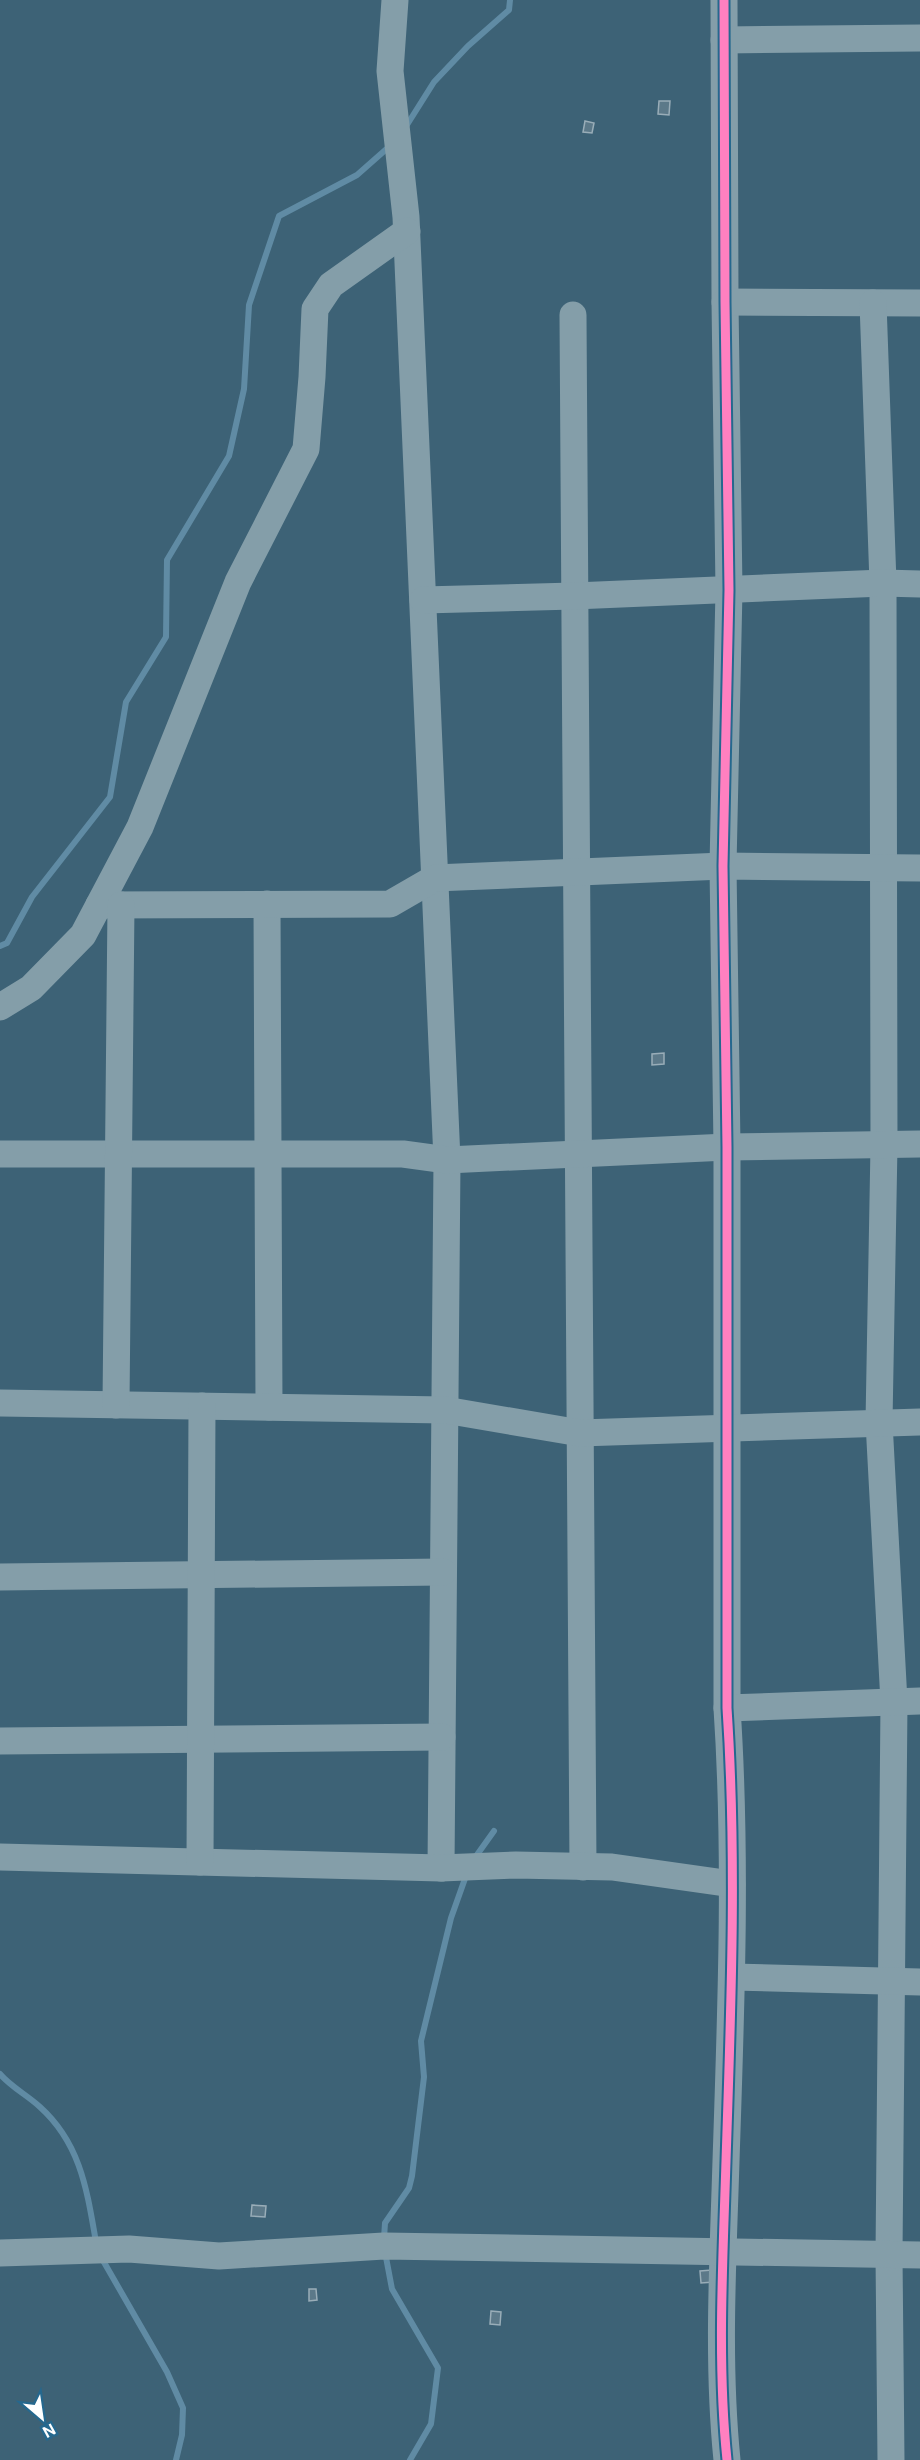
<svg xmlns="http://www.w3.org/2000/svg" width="920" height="2460" viewBox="0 0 920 2460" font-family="'DM Sans',sans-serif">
	<rect width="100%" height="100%" fill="#3d6276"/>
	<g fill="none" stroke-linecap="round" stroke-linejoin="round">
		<!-- stream -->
		<g stroke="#608ba4" stroke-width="6">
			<path d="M405,128L434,82L468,46L509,10L510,0"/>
			<path d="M0,946L7,943L32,897L110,797L126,702L166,637L167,560L229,456L244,389L249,305L279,216L357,175L391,145"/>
			<path d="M474,1859L494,1831"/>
			<path d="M0,2074C11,2087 27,2095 40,2107C81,2144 87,2191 96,2242"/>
			<path d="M384,2238L385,2223L409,2188L412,2176L424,2077L421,2041L451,1918L467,1873"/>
			<path d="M385,2252L392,2289L438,2368L431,2424L410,2460"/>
			<path d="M101,2257L167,2372L183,2408L182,2435L176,2460"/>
		</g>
	</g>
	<!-- building -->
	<g fill="#5c7989" stroke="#99adb8" stroke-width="1.5">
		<path d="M659,101H670L669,115L658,114Z"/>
		<path d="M585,121L594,123L592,133L583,132Z"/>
		<path d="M664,1053V1064L652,1065V1054Z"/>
		<path d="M252,2205L266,2206L265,2217L251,2216Z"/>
		<path d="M712,2270L714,2282L701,2283L700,2271Z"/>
		<path d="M309,2289H316L317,2300L309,2301Z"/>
		<path d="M491,2311L501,2312L500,2325L490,2324Z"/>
	</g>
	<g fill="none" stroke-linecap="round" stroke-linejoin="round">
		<!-- minor -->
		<g stroke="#849ea9" stroke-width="27">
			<path d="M395,0L390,71L406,217L447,1160L441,1868"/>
			<path d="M724,0L725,302L729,590L723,866L727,1147V1708C737,1858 731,2010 726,2161C723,2260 717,2361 727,2460"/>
			<path d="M724,40L920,38"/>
			<path d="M725,302L920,303"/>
			<path d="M873,303L883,583L884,1145L879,1422L894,1702L889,2255L891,2460"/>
			<path d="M573,315L583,1867"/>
			<path d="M423,600L574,596L883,583L920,584"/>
			<path d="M267,904L269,1407"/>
			<path d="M99,905L390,904L435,878L723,866L920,868"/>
			<path d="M0,1007L31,988L83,935L140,827L238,582L306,449L312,377L315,309L331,285L407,231"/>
			<path d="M0,1154H403L447,1160L727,1147L920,1144"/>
			<path d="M0,1403L445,1410L580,1433L920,1422"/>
			<path d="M116,1405L121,905"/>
			<path d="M0,1577L443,1572"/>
			<path d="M727,1708L920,1701"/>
			<path d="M0,1741L442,1737"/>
			<path d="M0,1857L441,1868L516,1865L612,1867L732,1884"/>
			<path d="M200,1862L202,1406"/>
			<path d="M732,1977L920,1982"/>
			<path d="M0,2253L129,2249L219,2256L384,2246L920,2255"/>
		</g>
		<defs>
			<path id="cycleway" d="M724,0L725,302L729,590L723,866L727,1147V1708C737,1858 731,2010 726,2161C723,2260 717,2361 727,2460"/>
		</defs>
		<!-- cycleway casing -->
		<use href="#cycleway" stroke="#25688e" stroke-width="13"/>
		<!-- cycleway -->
		<use href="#cycleway" stroke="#ff80c0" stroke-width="9"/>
	</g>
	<!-- north arrow -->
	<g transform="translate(42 2418) rotate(151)" stroke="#25688e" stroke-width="4.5" paint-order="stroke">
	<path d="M0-4.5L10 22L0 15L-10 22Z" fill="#ffffff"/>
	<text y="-9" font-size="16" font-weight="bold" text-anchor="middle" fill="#ffffff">N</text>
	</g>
</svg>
